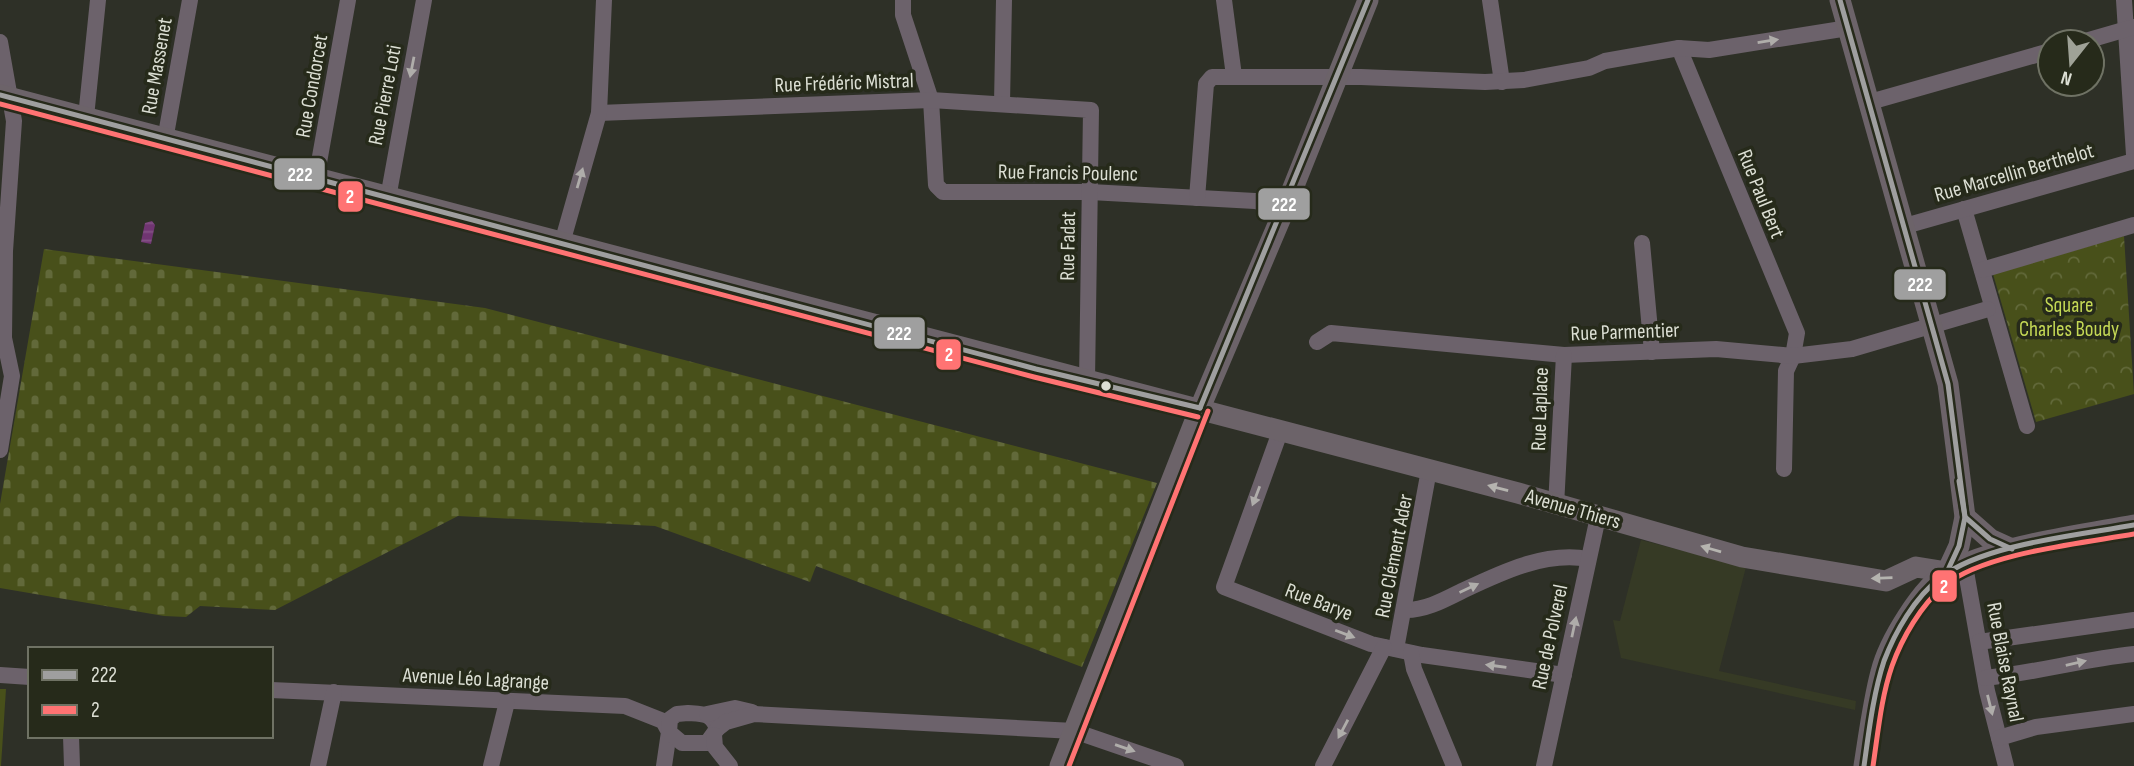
<svg xmlns="http://www.w3.org/2000/svg" width="2134" height="766" viewBox="0 0 2134 766" font-family="'Sofia Sans Condensed',sans-serif">
	<defs>
		<pattern id="cemetery-stones" width="16" height="16" patternUnits="userSpaceOnUse" patternTransform="scale(1.75)"><rect width="16" height="16" fill="#48501a"/><path d="M2 7V4a2 2 0 0 1 4 0v3zM10 15v-3a2 2 0 0 1 4 0v3z" fill="#62693a"/></pattern>
		<pattern id="park-crowns" width="20" height="18" patternUnits="userSpaceOnUse" patternTransform="scale(1.75)"><rect width="20" height="18" fill="#48501a"/><path d="M2 6a3 3 0 1 1 6 0M12 15a3 3 0 1 1 6 0" fill="none" stroke="#62693a"/></pattern>
		<pattern id="water-rules" width="6" height="5" patternUnits="userSpaceOnUse" patternTransform="scale(1.75)"><rect width="6" height="5" fill="#703572"/><path d="M0 2.5h6" fill="none" stroke="#845285"/></pattern>
	</defs>
	<rect width="100%" height="100%" fill="#2e3027"/>
	<!-- built -->
	<path fill="#363a25" d="M1641,540L1746,567L1719,671L1856,701L1855,710L1621,658L1613,620L1620,621Z"/>
	<!-- cemetery -->
	<path fill="url(#cemetery-stones)" d="M44,249L485,308L1157,483L1082,667L816,566L810,582L655,526L458,516L275,610L200,606L186,617L164,616L0,588V504Z"/>
	<!-- park -->
	<path fill="url(#park-crowns)" d="M2124,236L2134,394L2036,422L1993,274Z"/>
	<!-- pitch -->
	<path fill="#48501a" d="M0,689H6L1,766H0Z"/>
	<!-- water -->
	<path fill="url(#water-rules)" d="M152,221L155,225L151,244L141,242L145,223Z"/>
	<g fill="none" stroke-linecap="round" stroke-linejoin="round">
		<!-- minor -->
		<g stroke="#6c626b" stroke-width="16">
			<path d="M903,0V15L931,100L936,185L943,192H1090L1255,201L1285,208"/>
			<path d="M1224,0L1234,76"/>
			<path d="M1490,0L1502,82"/>
			<path d="M2124,0L2134,155"/>
			<path d="M0,42L14,121L5,251L4,338L12,376L0,450"/>
			<path d="M2082,42L2134,27"/>
			<path d="M1679,48L1797,333L1793,356L1786,371L1784,469"/>
			<path d="M1870,102L2050,51"/>
			<path d="M1002,103L1004,0"/>
			<path d="M599,113L931,100L1091,110L1087,381"/>
			<path d="M86,117L98,0"/>
			<path d="M165,140L190,0"/>
			<path d="M316,179L348,0"/>
			<path d="M388,198L424,0"/>
			<path d="M1197,198L1206,84L1212,77H1361L1485,82L1524,80L1589,68L1605,61L1679,48L1709,50L1848,28"/>
			<path d="M1964,209L2027,426"/>
			<path d="M1905,226L2134,161"/>
			<path d="M562,243L599,113L604,0"/>
			<path d="M1642,243L1652,352"/>
			<path d="M1982,270L2134,225"/>
			<path d="M1317,342L1331,333L1564,355L1716,349L1793,356L1852,349L1988,309"/>
			<path d="M1280,432L1224,587L1371,644L1422,655L1564,675"/>
			<path d="M1556,506L1564,355"/>
			<path d="M1965,566L1987,691L2006,766"/>
			<path d="M1406,610C1426,610 1444,600 1462,591C1500,573 1545,551 1588,559"/>
			<path d="M1979,642L2134,620"/>
			<path d="M1396,649L1429,470"/>
			<path d="M1411,653L1414,669L1454,766"/>
			<path d="M0,675L30,677"/>
			<path d="M1985,678C2035,673 2084,659 2134,654"/>
			<path d="M271,690L625,706L663,721L669,732L664,766"/>
			<path d="M688,713C703,714 712,713 717,729L707,743H682L669,732L670,719L677,714Z"/>
			<path d="M707,714L735,708L752,712"/>
			<path d="M717,729L726,722L754,714L1074,731L1176,766"/>
			<path d="M714,735L715,747L730,766"/>
			<path d="M71,736L72,766"/>
			<path d="M1999,738L2036,727L2134,714"/>
			<path d="M318,766L334,692"/>
			<path d="M491,766L507,702"/>
			<path d="M1323,766L1384,647"/>
			<path d="M1544,766L1598,517"/>
		</g>
		<!-- major -->
		<g stroke="#6c6369" stroke-width="21">
			<path d="M1840,0L1948,384L1965,517L1959,546L1947,572"/>
			<path d="M0,95L1518,493L1742,557L1886,581L1916,567L1947,572"/>
			<path d="M1965,517L1990,539L2012,549"/>
			<path d="M1060,766L1200,408L1285,208L1368,0"/>
			<path d="M1864,766C1869,735 1873,702 1881,672C1888,643 1922,586 1948,572C1996,546 2080,535 2134,525"/>
		</g>
		<defs>
			<g id="bus-1">
				<path d="M1840,0L1948,384L1965,517L1959,546L1947,572"/>
				<path d="M0,95L1036,369L1200,408"/>
				<path d="M1200,408L1368,0"/>
				<path d="M1959,481L1965,517L1990,539L2012,549"/>
				<path d="M1864,766C1869,731 1873,695 1884,661C1895,632 1915,597 1940,578C1983,544 2080,535 2134,525"/>
			</g>
			<g id="bus-2">
				<path d="M0,104L1034,377L1198,417"/>
				<path d="M1069,766L1208,411"/>
				<path d="M1873,766C1878,733 1881,698 1892,666C1902,638 1921,605 1944,586C1983,553 2084,543 2134,534"/>
			</g>
		</defs>
		<!-- bus-1 casing -->
		<use href="#bus-1" stroke="#262a1a" stroke-width="10"/>
		<!-- bus-2 casing -->
		<use href="#bus-2" stroke="#262a1a" stroke-width="10"/>
		<!-- bus-1 -->
		<use href="#bus-1" stroke="#9f9f9f" stroke-width="5"/>
		<!-- bus-2 -->
		<use href="#bus-2" stroke="#ff7373" stroke-width="5"/>
	</g>
	<!-- one-way arrows -->
	<defs><path id="oneway-solid" d="M-6-.8H1V-3.2L6.5 0L1 3.2V.8H-6Z" transform="scale(1.75)"/></defs>
	<g fill="#afadaa">
		<use href="#oneway-solid" transform="translate(1768 41) rotate(-9)"/>
		<use href="#oneway-solid" transform="translate(412 67) rotate(101)"/>
		<use href="#oneway-solid" transform="translate(580 178) rotate(-74)"/>
		<use href="#oneway-solid" transform="translate(1256 496) rotate(111)"/>
		<use href="#oneway-solid" transform="translate(1469 588) rotate(-25)"/>
		<use href="#oneway-solid" transform="translate(1574 627) rotate(-78)"/>
		<use href="#oneway-solid" transform="translate(1345 634) rotate(21)"/>
		<use href="#oneway-solid" transform="translate(2076 663) rotate(-13)"/>
		<use href="#oneway-solid" transform="translate(1496 666) rotate(-172)"/>
		<use href="#oneway-solid" transform="translate(1990 705) rotate(76)"/>
		<use href="#oneway-solid" transform="translate(1343 729) rotate(118)"/>
		<use href="#oneway-solid" transform="translate(1125 748) rotate(19)"/>
	</g>
	<g fill="#b5b4af">
		<use href="#oneway-solid" transform="translate(1498 488) rotate(-165)"/>
		<use href="#oneway-solid" transform="translate(1711 549) rotate(-164)"/>
		<use href="#oneway-solid" transform="translate(1882 578) rotate(178)"/>
	</g>
	<!-- markers -->
	<circle fill="#dcdfd4" stroke="#262a1a" stroke-width="2.5" cx="1106" cy="386" r="6"/>
	<g text-anchor="middle" dominant-baseline="central" stroke-width="7" stroke-linejoin="round" paint-order="stroke">
		<!-- street labels -->
		<g font-size="21" fill="#dcdfd4" stroke="#262a1a">
			<text transform="translate(157 66) rotate(-80)">Rue Massenet</text>
			<text transform="translate(844 83) rotate(-2)">Rue Frédéric Mistral</text>
			<text transform="translate(312 86) rotate(-80)">Rue Condorcet</text>
			<text transform="translate(385 95) rotate(-79)">Rue Pierre Loti</text>
			<text transform="translate(1068 173) rotate(1)">Rue Francis Poulenc</text>
			<text transform="translate(2014 173) rotate(-16)">Rue Marcellin Berthelot</text>
			<text transform="translate(1761 194) rotate(68)">Rue Paul Bert</text>
			<text transform="translate(1068 246) rotate(-89)">Rue Fadat</text>
			<text transform="translate(1625 332) rotate(-2)">Rue Parmentier</text>
			<text transform="translate(1540 409) rotate(-88)">Rue Laplace</text>
			<text transform="translate(1573 509) rotate(16)">Avenue Thiers</text>
			<text transform="translate(1394 556) rotate(-79)">Rue Clément Ader</text>
			<text transform="translate(1319 602) rotate(21)">Rue Barye</text>
			<text transform="translate(1550 637) rotate(-78)">Rue de Polverel</text>
			<text transform="translate(2005 662) rotate(79)">Rue Blaise Raynal</text>
			<text transform="translate(476 679) rotate(3)">Avenue Léo Lagrange</text>
		</g>
		<!-- park labels -->
		<g font-size="21" fill="#c4d855" stroke="#262a1a">
			<text x="2069" y="305">Square<tspan x="2069" dy="24">Charles Boudy</tspan></text>
		</g>
	</g>
	<g stroke="#262a1a" stroke-width="2.5">
		<rect x="273" y="157" width="53" height="34" rx="7" fill="#9f9f9f"/>
		<rect x="337" y="180" width="27" height="33" rx="7" fill="#ff7373"/>
		<rect x="1257" y="187" width="54" height="34" rx="7" fill="#9f9f9f"/>
		<rect x="1893" y="268" width="54" height="33" rx="7" fill="#9f9f9f"/>
		<rect x="873" y="316" width="53" height="34" rx="7" fill="#9f9f9f"/>
		<rect x="935" y="338" width="27" height="33" rx="7" fill="#ff7373"/>
		<rect x="1931" y="569" width="27" height="34" rx="7" fill="#ff7373"/>
	</g>
	<g font-size="19" text-anchor="middle" font-weight="bold" fill="#fff">
		<text x="300" y="181">222</text>
		<text x="350" y="203">2</text>
		<text x="1284" y="211">222</text>
		<text x="1920" y="291">222</text>
		<text x="899" y="340">222</text>
		<text x="949" y="361">2</text>
		<text x="1944" y="593">2</text>
	</g>
	<!-- legend -->
	<rect x="28" y="647" width="245" height="91" fill="#262a1a" stroke="#6f7264" stroke-width="2"/>
	<rect x="42" y="670" width="35" height="10" fill="#9f9f9f" stroke="#6f7264" stroke-width="2"/>
	<text x="91" y="682" font-size="21" fill="#dcdfd4">222</text>
	<rect x="42" y="705" width="35" height="10" fill="#ff7373" stroke="#6f7264" stroke-width="2"/>
	<text x="91" y="717" font-size="21" fill="#dcdfd4">2</text>
	<!-- north arrow -->
	<g transform="translate(2071 63) rotate(197)"><circle r="33" fill="#262a1a" stroke="#6f7264" stroke-width="2"/>
	<path d="M0-5L12 26L0 18L-12 26Z" fill="#9fa297"/>
	<text y="-10" font-size="19" font-weight="bold" text-anchor="middle" fill="#dcdfd4">N</text>
	</g>
</svg>
